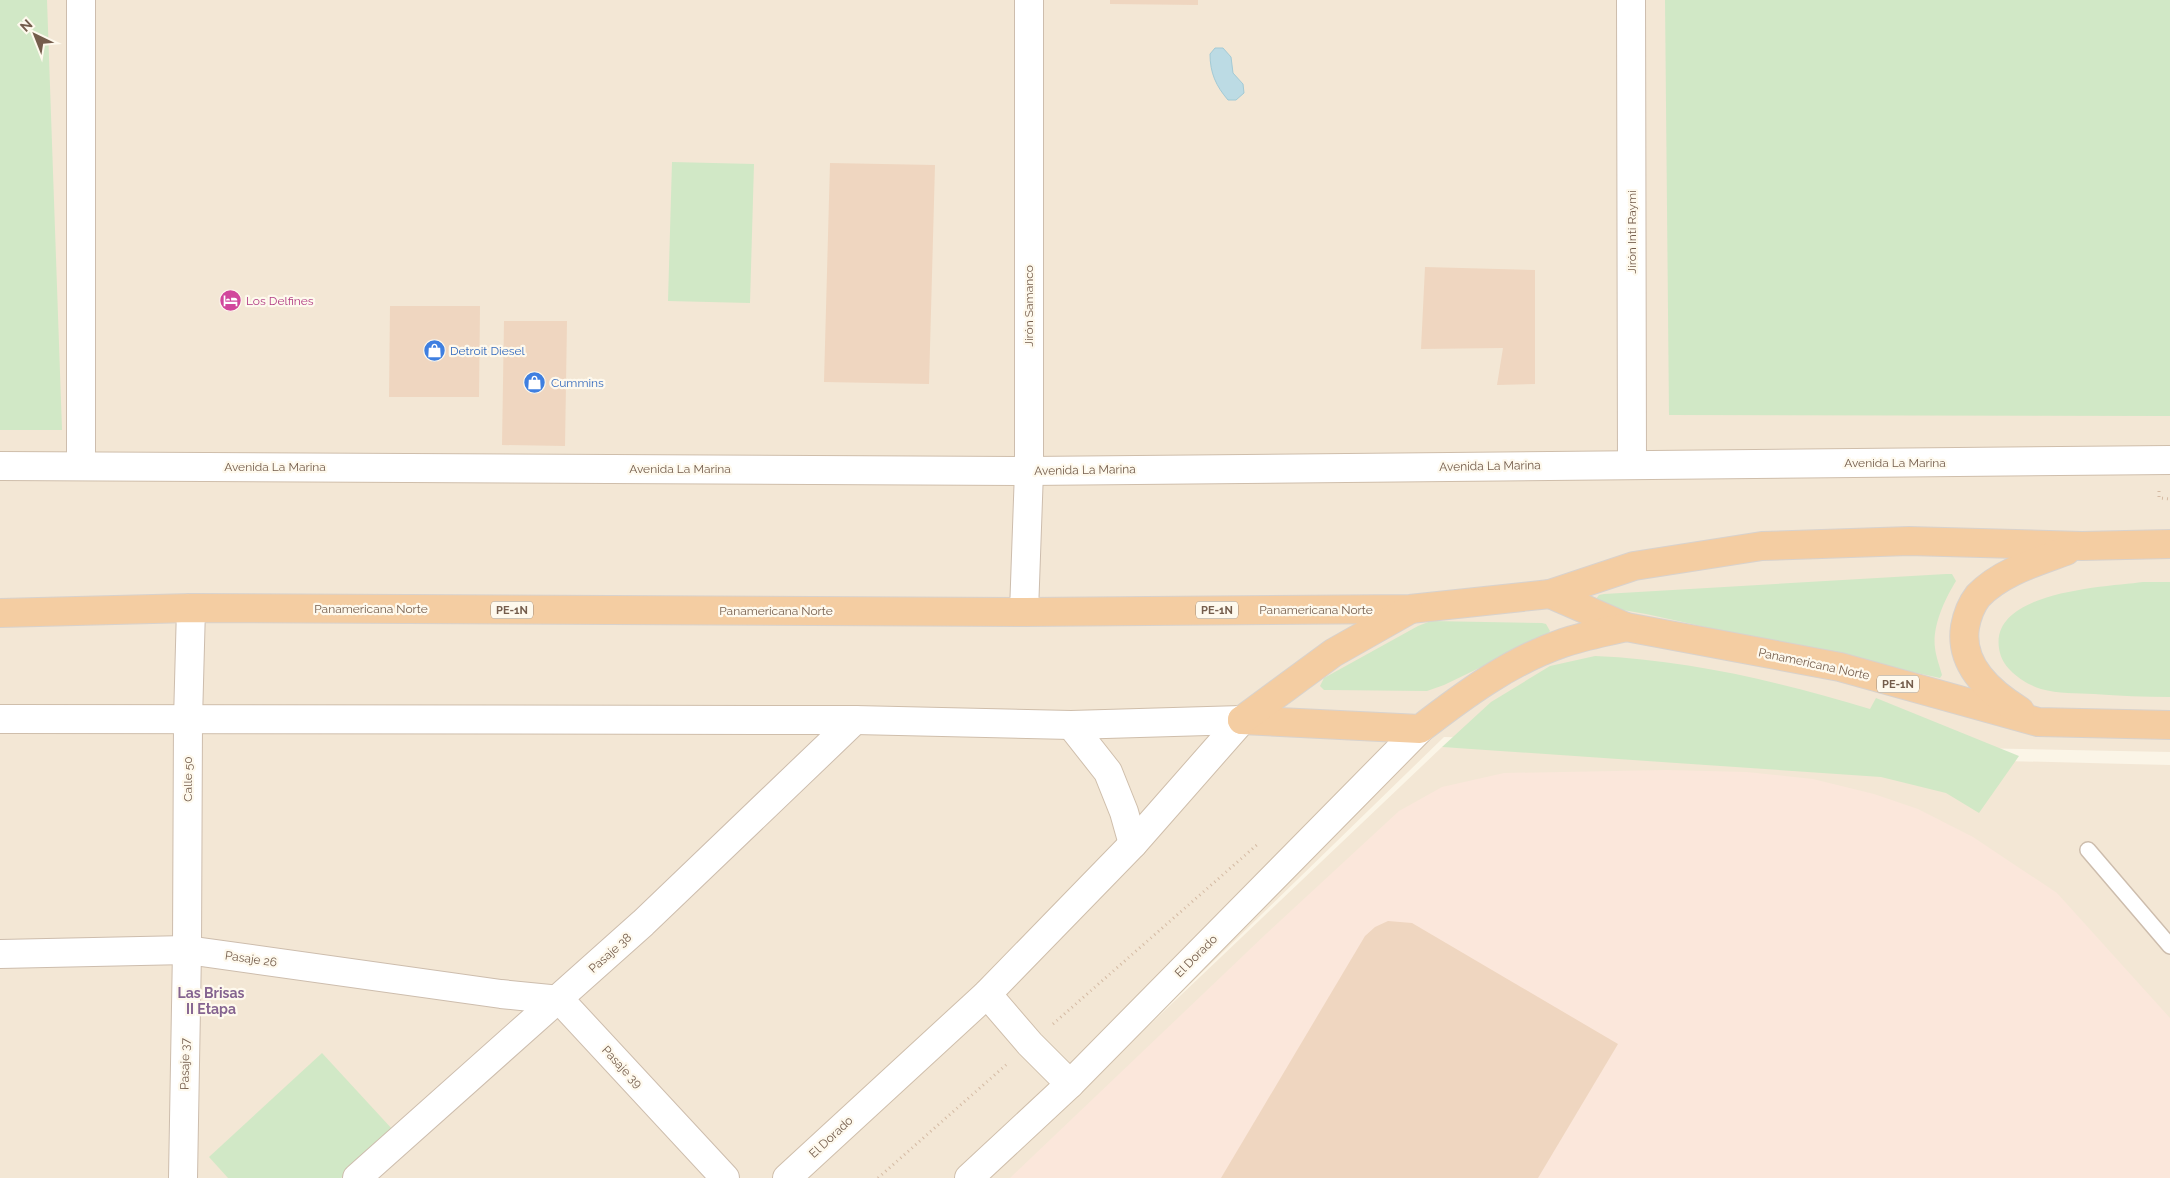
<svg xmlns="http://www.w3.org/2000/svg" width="2170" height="1178" viewBox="0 0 2170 1178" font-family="Raleway,sans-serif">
	<rect width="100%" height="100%" fill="#fbf5e7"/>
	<!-- residential -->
	<path fill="#f3e7d5" d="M0,0H2170V752L1444,737L1081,1090L1442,747L2170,765V1178H0Z"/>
	<!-- commercial -->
	<path fill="#fbe7db" d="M1666,770L1747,772L1813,779L1874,794L1918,809L1973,837L2057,893L2170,1018V1178H1010L1267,933L1399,811L1442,787L1504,773Z"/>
	<!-- green -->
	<g fill="#d1e8c6">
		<path d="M0,0H47L62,430H0Z"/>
		<path d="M1665,0H2170V416L1669,415Z"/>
		<path d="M672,162L754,164L750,303L668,301Z"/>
		<path d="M1946,574H1952L1956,581C1945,599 1932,626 1935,648C1936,657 1940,667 1942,675L1940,678L1646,614L1606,607L1598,604L1596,599L1599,595L1604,594Z"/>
		<path d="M2143,582H2170V697C2145,697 2119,696 2094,694C2077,693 2058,694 2041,689C2025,684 2004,670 2000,653C1984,591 2105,587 2143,582Z"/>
		<path d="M1431,621L1542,623L1546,624L1550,631L1546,636L1444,685L1427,691L1329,690H1324L1320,686L1324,678L1418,626Z"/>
		<path d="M1595,656C1689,660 1781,682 1870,709L1876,698L2019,756L1979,813L1946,793L1881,777L1442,747L1491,702L1550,666Z"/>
		<path d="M322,1053L393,1130L341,1178H228L209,1157Z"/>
	</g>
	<!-- water -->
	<path fill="#bcdbe4" stroke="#a3cad5" d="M1215,48H1223L1231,57L1233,73L1243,84L1244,93L1236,100H1228C1216,86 1210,73 1210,54Z"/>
	<!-- building -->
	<g fill="#efd6c0">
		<path d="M1110,0H1198V5L1110,4Z"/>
		<path d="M830,163L935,165L929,384L824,382Z"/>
		<path d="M1425,267L1535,270V384L1497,385L1503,348L1421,349Z"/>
		<path d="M390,306H480L479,397H389Z"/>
		<path d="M504,321H567L565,446L502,445Z"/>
		<path d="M1388,921L1412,923L1618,1044L1538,1178H1221L1365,936L1375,927Z"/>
	</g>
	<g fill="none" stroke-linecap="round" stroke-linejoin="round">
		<defs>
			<path id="service" d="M2088,850L2170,946"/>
			<g id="minor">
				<path d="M81,0V466"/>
				<path d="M1631,0L1632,465"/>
				<path d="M1024,612L1029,471V0"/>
				<path d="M0,954L187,950L501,994L560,1000L725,1178"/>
				<path d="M183,1178L187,950L188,720L191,608"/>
				<path d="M357,1178L643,923L855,720"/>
			</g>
			<g id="secondary">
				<path d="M0,466L1029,471L2170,460"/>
				<path d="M0,719L855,720L1071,725L1242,720"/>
				<path d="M1071,725L1108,772L1124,812L1133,844"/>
				<path d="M987,994L1030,1044L1070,1084"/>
				<path d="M787,1178L987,994L1133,844L1242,720"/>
				<path d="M969,1178L1070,1084L1420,729"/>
			</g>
			<g id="trunk">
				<path d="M1550,594L1626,627L1840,667L2038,722L2170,725"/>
				<path d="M0,613L191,608L1024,612L1410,609L1550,594L1634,566L1762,546L1909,541L2082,546L2170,544"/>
				<path d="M2020,711C1991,693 1959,666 1965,627C1967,616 1971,605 1978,596C2001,572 2036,562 2066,551"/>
				<path d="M1242,720L1420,729C1464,695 1510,661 1563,643C1584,636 1606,632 1626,627"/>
				<path d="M1242,720L1333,653L1409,610"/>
			</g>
		</defs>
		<!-- service casing -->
		<use href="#service" stroke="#cdbdad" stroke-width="18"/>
		<!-- minor casing -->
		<use href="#minor" stroke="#cdbdad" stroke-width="30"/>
		<!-- secondary casing -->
		<use href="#secondary" stroke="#cfbeab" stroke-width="30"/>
		<!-- trunk casing -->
		<use href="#trunk" stroke="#d8d2cd" stroke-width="30"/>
		<!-- path -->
		<g stroke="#d4baa3" stroke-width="3" stroke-dasharray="1 4" stroke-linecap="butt">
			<path d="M2159,491V498L2170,499"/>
			<path d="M1053,1024L1259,843"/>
			<path d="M878,1178L1007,1064"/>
		</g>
		<!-- service -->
		<use href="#service" stroke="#fff" stroke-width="15"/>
		<!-- minor -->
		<use href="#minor" stroke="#fff" stroke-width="28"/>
		<!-- secondary -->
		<use href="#secondary" stroke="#fff" stroke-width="28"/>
		<!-- trunk -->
		<use href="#trunk" stroke="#f4cda2" stroke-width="28"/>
	</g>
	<!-- icons -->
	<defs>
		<symbol id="hotel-disc" viewBox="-11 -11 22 22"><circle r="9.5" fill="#d1479c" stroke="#fef9ed"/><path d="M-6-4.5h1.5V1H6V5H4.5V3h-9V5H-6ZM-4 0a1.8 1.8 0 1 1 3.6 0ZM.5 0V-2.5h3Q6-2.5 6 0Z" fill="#fff"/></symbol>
		<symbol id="shop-disc" viewBox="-11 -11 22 22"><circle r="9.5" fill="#3f7fe0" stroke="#fef9ed"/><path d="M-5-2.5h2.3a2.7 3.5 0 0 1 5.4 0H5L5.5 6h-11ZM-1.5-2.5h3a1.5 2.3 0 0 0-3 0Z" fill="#fff"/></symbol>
	</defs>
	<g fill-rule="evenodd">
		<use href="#hotel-disc" x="218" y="288" width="25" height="25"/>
		<use href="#shop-disc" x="422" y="338" width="25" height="25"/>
		<use href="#shop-disc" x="522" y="370" width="25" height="25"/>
	</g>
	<g text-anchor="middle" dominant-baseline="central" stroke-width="4.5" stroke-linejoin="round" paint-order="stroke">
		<!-- shield labels -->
		<g fill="#fef9ed" stroke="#9d8c7c" stroke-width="1">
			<rect x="491" y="601.5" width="42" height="17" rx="4"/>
			<rect x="1196" y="601.5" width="42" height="17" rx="4"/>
			<rect x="1877" y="675.5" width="42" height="17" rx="4"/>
		</g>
		<g font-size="11" font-weight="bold" fill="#745d4c">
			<text x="512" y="610">PE-1N</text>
			<text x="1217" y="610">PE-1N</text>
			<text x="1898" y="684">PE-1N</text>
		</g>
		<!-- street labels -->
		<g font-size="12" fill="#745d4c" stroke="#fef9ed">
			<text transform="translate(1632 232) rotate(-90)">Jirón Inti Raymi</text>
			<text transform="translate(1029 306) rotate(-90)">Jirón Samanco</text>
			<text x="1895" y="463">Avenida La Marina</text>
			<text transform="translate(1490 466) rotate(-1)">Avenida La Marina</text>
			<text x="275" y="467">Avenida La Marina</text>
			<text x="680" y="469">Avenida La Marina</text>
			<text transform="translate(1085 470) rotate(-1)">Avenida La Marina</text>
			<text x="371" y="609">Panamericana Norte</text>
			<text x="1316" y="610">Panamericana Norte</text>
			<text x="776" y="611">Panamericana Norte</text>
			<text transform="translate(1814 664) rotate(12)">Panamericana Norte</text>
			<text transform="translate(188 779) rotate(-90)">Calle 50</text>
			<text transform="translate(610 953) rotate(-42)">Pasaje 38</text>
			<text transform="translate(1196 956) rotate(-45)">El Dorado</text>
			<text transform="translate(251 959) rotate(8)">Pasaje 26</text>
			<text transform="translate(185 1064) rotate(-89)">Pasaje 37</text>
			<text transform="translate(622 1067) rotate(47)">Pasaje 39</text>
			<text transform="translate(831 1137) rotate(-43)">El Dorado</text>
		</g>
		<!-- hotel labels -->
		<g font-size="12" fill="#b23c85" stroke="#fef9ed" text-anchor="start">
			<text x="246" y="301">Los Delfines</text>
		</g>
		<!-- shop labels -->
		<g font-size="12" fill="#366cbe" stroke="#fef9ed" text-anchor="start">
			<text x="450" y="351">Detroit Diesel</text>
			<text x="551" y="383">Cummins</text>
		</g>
		<!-- neighbourhood labels -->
		<g font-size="14" font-weight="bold" fill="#856490" stroke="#fef9ed">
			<text x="211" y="993">Las Brisas<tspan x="211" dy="16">II Etapa</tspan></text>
		</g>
	</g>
	<!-- north arrow -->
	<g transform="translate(35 35) rotate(317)" stroke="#fef9ed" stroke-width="4" paint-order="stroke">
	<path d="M0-4L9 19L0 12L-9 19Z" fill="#745d4c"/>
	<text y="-8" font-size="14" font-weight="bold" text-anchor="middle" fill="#745d4c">N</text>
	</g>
</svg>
